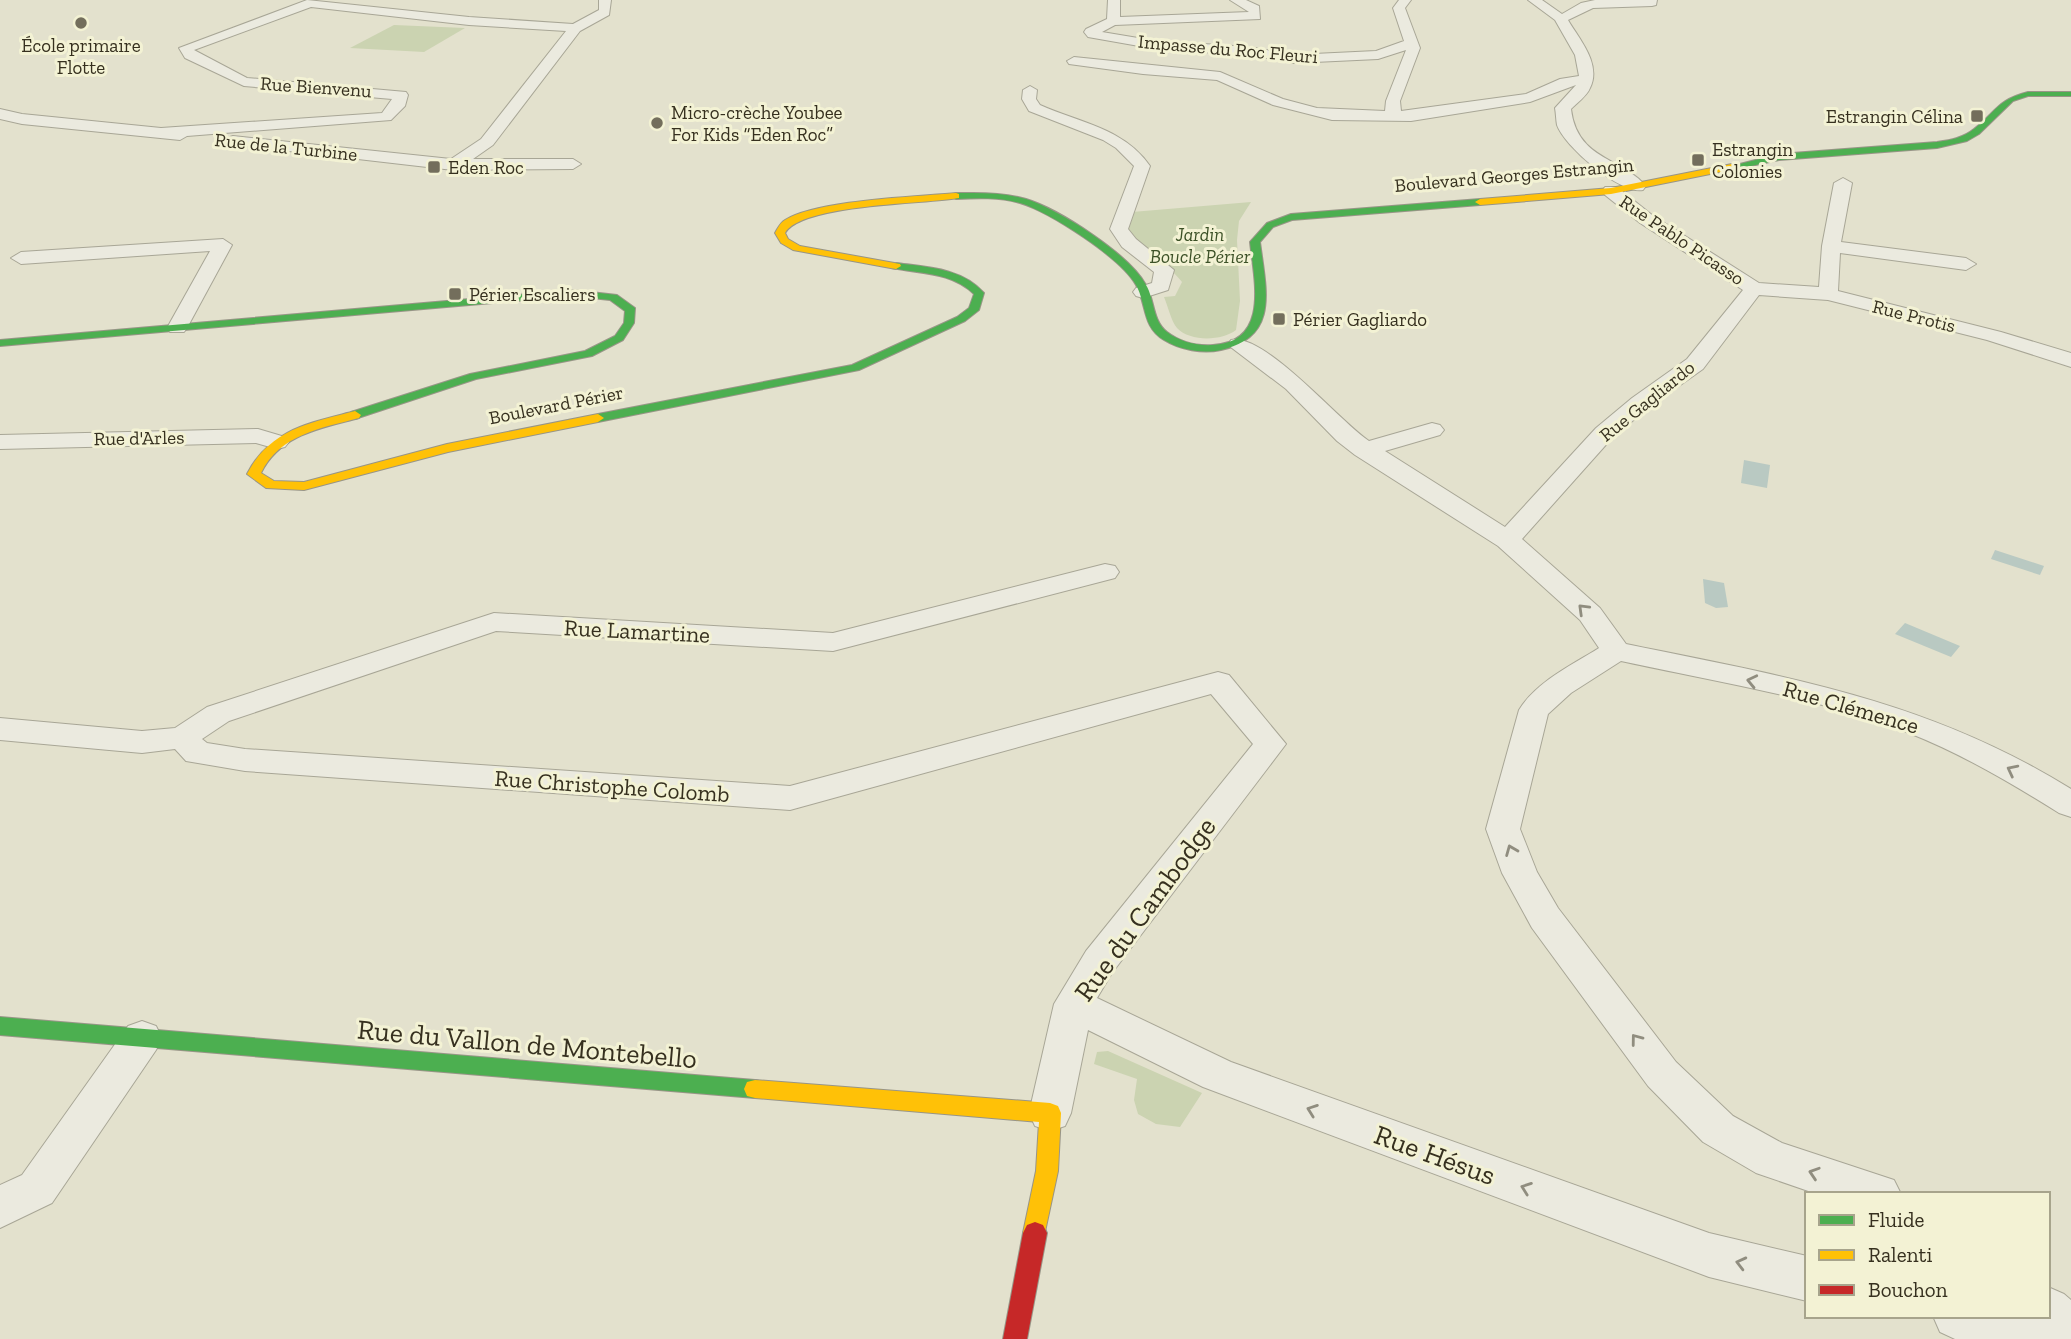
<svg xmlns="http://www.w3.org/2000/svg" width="2071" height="1339" viewBox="0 0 2071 1339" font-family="'Zilla Slab',serif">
	<rect width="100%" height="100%" fill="#e3e1cd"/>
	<!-- green -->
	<g fill="#cbd3b1">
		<path d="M394,25L465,28L424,52L350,48Z"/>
		<path d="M1251,202L1239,221L1237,240L1240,301L1236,330C1222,341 1190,342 1177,328C1171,321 1168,306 1164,297L1175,296L1182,282C1166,262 1142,250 1128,229L1132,212Z"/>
		<path d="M1108,1051L1202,1093L1180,1127L1156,1124L1138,1114L1134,1100L1137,1079L1094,1064L1097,1052Z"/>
	</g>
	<!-- water -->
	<g fill="#b9c9c2">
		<path d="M1744,460L1770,465L1767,488L1741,483Z"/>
		<path d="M1995,550L2044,566L2040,575L1991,559Z"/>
		<path d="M1703,579L1724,583L1728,607L1716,608L1705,603Z"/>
		<path d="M1905,623L1960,646L1951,657L1895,634Z"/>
	</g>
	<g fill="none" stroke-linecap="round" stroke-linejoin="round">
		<defs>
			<g id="street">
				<path d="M307,0L469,17L573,24L599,10V0H611L609,15L580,31L493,145L473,159H573L581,164L573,169L453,170L227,144L225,141L227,138L233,136L451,159L481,139L566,31L469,25L311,7L194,50L247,78L406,92L408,95L405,106L391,120L187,136L180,140L22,124L0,119V109L22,114L161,128L382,113L392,99L244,86L185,58L179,48Z"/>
				<path d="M1108,0H1120V17L1249,12L1230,0H1246L1259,6L1260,19L1115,25L1102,32L1156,41L1250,47L1293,55L1376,51L1404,41L1393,8L1399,0H1411L1405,8L1420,48L1400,101L1401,111L1526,94L1560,79L1579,76L1575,55L1555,20L1528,0H1542L1562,14L1581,3L1595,0H1657L1656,5L1652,6L1593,8L1568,20C1579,39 1602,64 1590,88C1587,96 1577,103 1571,109C1577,160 1621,157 1646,186L1643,190C1621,195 1564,146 1557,125C1556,120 1556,113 1555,108L1576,85L1530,102L1411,121L1332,120L1273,105L1217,80L1143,74L1069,64L1067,61L1074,57L1220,72L1283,99L1317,108L1385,111L1386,101L1406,50L1378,59L1293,63L1250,55L1156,49L1088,37L1084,32L1086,29L1107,19Z"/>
				<path d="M1030,86L1037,90L1036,99L1040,105C1080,123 1124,128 1150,166L1128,229L1136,239L1174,270L1168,290L1143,298L1136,296L1133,292L1136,288L1152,283L1154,272L1122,247L1110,229L1134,166L1116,148L1103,140L1029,111L1022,99L1023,90Z"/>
				<path d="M1843,178L1852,183L1841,242L1966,258L1976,264L1966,270L1840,253L1838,291L2001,332L2071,353V367L1987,340L1828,300L1759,295L1703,369L1648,408L1612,438L1522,539L1600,608L1626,644C1787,677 1928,700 2071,789V817L2059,813C2011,783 1962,754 1909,733C1817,697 1717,682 1621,661L1571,693L1548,714L1520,829L1537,872L1558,908L1676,1062L1733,1116L1782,1143L1894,1180L1901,1194H1817L1756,1173L1703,1142L1648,1086L1532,928L1502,873L1486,829L1519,710C1536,682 1572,665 1599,648L1580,620L1498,546L1355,455L1337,441L1286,389L1228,345L1231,340C1264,332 1340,422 1369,441L1432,423L1440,425L1444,430L1440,435L1385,451L1505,527L1596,428L1632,398L1687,359L1743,290L1640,223L1605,195L1602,191L1605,187H1617L1652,215L1759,283L1819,287L1822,246L1834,183Z"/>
				<path d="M223,239L232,245L187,328L184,332H170L167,328L210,251L21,264L11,258L21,252Z"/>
				<path d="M258,429L285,437L289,442L285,447L277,449L256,443L0,449V435Z"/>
				<path d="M1105,564L1115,566L1119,572L1115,578L833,651L496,631L229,721L202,739L207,743L245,749L790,786L1218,672L1229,675L1286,744L1112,973L1097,998L1231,1062L1709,1233L1807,1256V1301L1709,1277L1203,1087L1088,1030L1071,1113L1065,1126L1050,1131L1035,1126L1029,1113L1054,1004L1086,951L1253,744L1211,694L790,810L245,771L186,761L175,749L142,753L0,740V718L142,731L175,728L207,707L494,613L833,633Z"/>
				<path d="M142,1021L156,1026L162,1038L156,1050L52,1203L0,1228V1185L22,1175L128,1026Z"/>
				<path d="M2048,1287L2064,1294L2071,1300V1339H1955L1940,1332L1933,1316H2048Z"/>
			</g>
			<g id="fast">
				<path d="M2028,92H2071V96H2028L2013,101L1979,134L1967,141L1937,148L1779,160L1732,170L1728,167L1779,154L1937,142C1950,140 1963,138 1974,129C1997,111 1997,100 2028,92Z"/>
				<path d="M973,193C991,193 1009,194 1026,199C1059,209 1130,255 1146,285C1155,300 1152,320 1167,332C1180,342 1197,346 1213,345C1270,342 1254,280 1250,242L1267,223L1291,214L1480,199L1485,202L1480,205L1292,220L1273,227L1260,242C1266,289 1280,337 1221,350C1203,354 1180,350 1164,340C1142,327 1147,305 1136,285C1121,258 1050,212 1020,203C999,197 977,198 956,199L951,196L956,193Z"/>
				<path d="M896,263C927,267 962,268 984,293L979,310L965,321L859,370L598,422L592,418L598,414L852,365L957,317L969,308L974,294C951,272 921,274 892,268L891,266Z"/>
				<path d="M573,290L617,295L635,308L634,323L623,340L592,356L476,379L355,419L349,415L351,412L470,374L585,351L615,336L624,323L625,311L610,300L573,296L0,346V340Z"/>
				<path d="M0,1017L755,1080L763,1082L766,1089L763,1096L755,1098L0,1035Z"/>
			</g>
			<g id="slow">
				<path d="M1732,164L1735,165V169L1611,194L1480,205L1475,202L1480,199L1611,188Z"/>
				<path d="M956,193L959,194V198C925,204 801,204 785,233L788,239L800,246L900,264L901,266L896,269L793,250L781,243L775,233C778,228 780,223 785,220C818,200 914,197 956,193Z"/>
				<path d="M355,411L361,415L359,418C322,428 280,434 261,473L274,481L304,482L447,444L598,414L604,418L598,422L448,452L304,490L266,488L247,474C270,429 310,423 355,411Z"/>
				<path d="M755,1080L1050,1103L1058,1106L1061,1113L1058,1171L1043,1241L1035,1244L1027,1241L1023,1233L1036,1171L1039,1122L755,1098L747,1096L744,1089L747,1082Z"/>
			</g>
			<path id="jam" d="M1035,1222L1043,1225L1047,1233L1027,1339H1003L1023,1233L1027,1225Z"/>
		</defs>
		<!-- street casing -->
		<use href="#street" stroke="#a8a696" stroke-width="2"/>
		<!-- fast casing -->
		<use href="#fast" stroke="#989587" stroke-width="2"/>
		<!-- slow casing -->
		<use href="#slow" stroke="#989587" stroke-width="2"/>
		<!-- jam casing -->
		<use href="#jam" stroke="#989587" stroke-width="2"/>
		<!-- street -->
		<use href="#street" fill="#ebeadf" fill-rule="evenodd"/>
		<!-- fast -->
		<use href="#fast" fill="#4caf50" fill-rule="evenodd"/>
		<!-- slow -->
		<use href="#slow" fill="#ffc107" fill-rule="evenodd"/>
		<!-- jam -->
		<use href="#jam" fill="#c62828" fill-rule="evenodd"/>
	</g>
	<!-- one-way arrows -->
	<defs><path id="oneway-chevron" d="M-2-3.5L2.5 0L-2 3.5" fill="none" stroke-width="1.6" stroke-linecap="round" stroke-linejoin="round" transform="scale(1.75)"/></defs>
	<g stroke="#908d7f">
		<use href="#oneway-chevron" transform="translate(1583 609) rotate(-136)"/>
		<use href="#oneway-chevron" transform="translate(1752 681) rotate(-167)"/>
		<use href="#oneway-chevron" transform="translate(2012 770) rotate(-153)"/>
		<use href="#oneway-chevron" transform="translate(1511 850) rotate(-112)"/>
		<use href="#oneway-chevron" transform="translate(1636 1039) rotate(-127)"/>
		<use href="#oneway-chevron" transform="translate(1312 1110) rotate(-160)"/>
		<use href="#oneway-chevron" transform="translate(1814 1173) rotate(-162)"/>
		<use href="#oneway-chevron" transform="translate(1526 1188) rotate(-160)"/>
		<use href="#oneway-chevron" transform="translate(1741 1263) rotate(-166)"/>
	</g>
	<!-- markers -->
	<g fill="#736e5c" stroke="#f3f2d4" stroke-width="2.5">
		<circle cx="81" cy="23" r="7"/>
		<rect x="1970" y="109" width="14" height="14" rx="3.5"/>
		<circle cx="657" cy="123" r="7"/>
		<rect x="1691" y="153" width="14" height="14" rx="3.5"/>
		<rect x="427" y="160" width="14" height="14" rx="3.5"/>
		<rect x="448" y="287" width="14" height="14" rx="3.5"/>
		<rect x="1272" y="312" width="14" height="14" rx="3.5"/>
	</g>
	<g text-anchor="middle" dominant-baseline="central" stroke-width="6" stroke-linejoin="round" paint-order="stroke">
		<!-- far-poi labels -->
		<g font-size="19" fill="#36301f" stroke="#f3f2d4" text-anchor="start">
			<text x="81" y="45" text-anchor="middle">École primaire<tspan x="81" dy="22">Flotte</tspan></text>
			<text x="671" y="112">Micro-crèche Youbee<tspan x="671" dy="22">For Kids “Eden Roc”</tspan></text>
			<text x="1963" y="116" text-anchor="end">Estrangin Célina</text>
			<text x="1712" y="149">Estrangin<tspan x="1712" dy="22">Colonies</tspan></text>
			<text x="448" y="167">Eden Roc</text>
			<text x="469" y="294">Périer Escaliers</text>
			<text x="1293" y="319">Périer Gagliardo</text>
		</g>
		<!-- far-street labels -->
		<g font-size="19" fill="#36301f" stroke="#f3f2d4">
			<text transform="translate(1228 49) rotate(5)">Impasse du Roc Fleuri</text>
			<text transform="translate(316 87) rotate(4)">Rue Bienvenu</text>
			<text transform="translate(286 147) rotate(6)">Rue de la Turbine</text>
			<text transform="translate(1514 175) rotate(-5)">Boulevard Georges Estrangin</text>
			<text transform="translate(1682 240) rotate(34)">Rue Pablo Picasso</text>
			<text transform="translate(1914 316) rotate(14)">Rue Protis</text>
			<text transform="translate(1647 401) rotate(-39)">Rue Gagliardo</text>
			<text transform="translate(556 405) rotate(-11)">Boulevard Périer</text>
			<text transform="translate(139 438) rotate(-1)">Rue d'Arles</text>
		</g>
		<!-- far-park labels -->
		<g font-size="19" font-style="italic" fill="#3c5127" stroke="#f3f2d4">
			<text x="1200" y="234">Jardin<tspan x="1200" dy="22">Boucle Périer</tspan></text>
		</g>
		<!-- street labels -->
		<g font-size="23" fill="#36301f" stroke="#f3f2d4">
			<text transform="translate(637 631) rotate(3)">Rue Lamartine</text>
			<text transform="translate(1851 707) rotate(16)">Rue Clémence</text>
			<text transform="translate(612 786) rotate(4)">Rue Christophe Colomb</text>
		</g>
		<!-- near-street labels -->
		<g font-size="28" fill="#36301f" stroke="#f3f2d4">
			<text transform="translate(1145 909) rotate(-54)">Rue du Cambodge</text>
			<text transform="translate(527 1044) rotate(5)">Rue du Vallon de Montebello</text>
			<text transform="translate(1435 1155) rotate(20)">Rue Hésus</text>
		</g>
	</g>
	<!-- legend -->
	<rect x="1805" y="1192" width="245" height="126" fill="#f3f2d4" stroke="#a7a48c" stroke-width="2"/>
	<rect x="1819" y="1215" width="35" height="10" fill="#4caf50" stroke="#a7a48c" stroke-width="2"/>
	<text x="1868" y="1227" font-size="21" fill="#36301f">Fluide</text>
	<rect x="1819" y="1250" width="35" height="10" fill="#ffc107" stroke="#a7a48c" stroke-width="2"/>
	<text x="1868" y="1262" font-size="21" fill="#36301f">Ralenti</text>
	<rect x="1819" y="1285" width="35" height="10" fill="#c62828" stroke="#a7a48c" stroke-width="2"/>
	<text x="1868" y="1297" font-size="21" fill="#36301f">Bouchon</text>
</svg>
